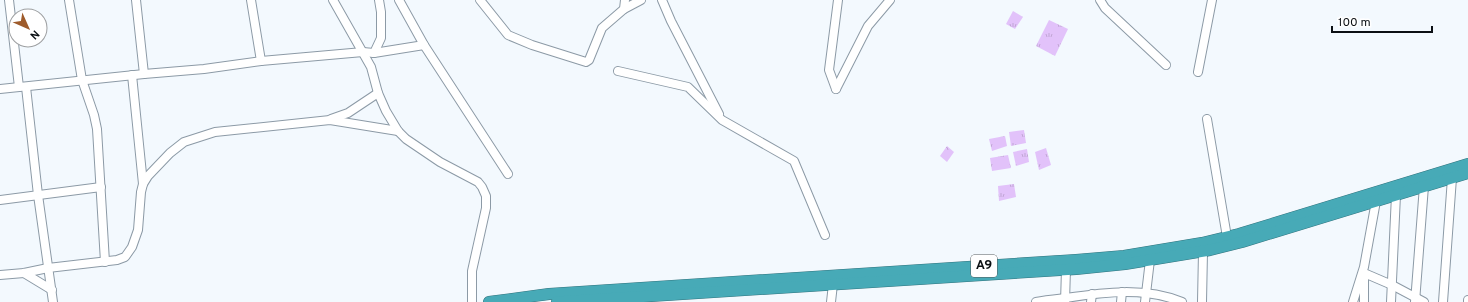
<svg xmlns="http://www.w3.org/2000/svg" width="1468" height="302" viewBox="0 0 1468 302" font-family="Overpass,sans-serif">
	<defs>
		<pattern id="grass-tufts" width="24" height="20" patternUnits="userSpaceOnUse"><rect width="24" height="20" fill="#e2c2fa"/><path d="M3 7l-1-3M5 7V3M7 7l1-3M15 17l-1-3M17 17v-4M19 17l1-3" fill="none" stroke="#c1a6d5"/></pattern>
		<pattern id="park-crowns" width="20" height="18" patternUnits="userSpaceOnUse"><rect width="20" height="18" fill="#e2c2fa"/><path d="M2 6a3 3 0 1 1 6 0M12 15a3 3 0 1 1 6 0" fill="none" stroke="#c1a6d5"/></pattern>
	</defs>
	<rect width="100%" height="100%" fill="#f3f9fe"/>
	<!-- grass -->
	<g fill="url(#grass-tufts)">
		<path d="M1013,11L1023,17L1015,29L1006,24Z"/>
		<path d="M1049,20L1068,29L1055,56L1036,46Z"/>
		<path d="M1024,130L1026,143L1011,146L1009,132Z"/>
		<path d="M1005,136L1007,146L992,151L989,139Z"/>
		<path d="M1046,148L1051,165L1039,170L1035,152Z"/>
		<path d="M1027,149L1029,162L1016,166L1013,152Z"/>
		<path d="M1008,155L1011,168L992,171L990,158Z"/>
		<path d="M1014,184L1016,197L999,201L998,186Z"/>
	</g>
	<!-- park -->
	<path fill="url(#park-crowns)" d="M947,146L954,152L947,162L940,156Z"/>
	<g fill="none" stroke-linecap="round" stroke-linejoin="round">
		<defs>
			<g id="minor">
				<path d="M9,0L19,87"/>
				<path d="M69,0L82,80L94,115L97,129L105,262"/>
				<path d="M136,0L144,74"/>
				<path d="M251,0L261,61"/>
				<path d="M333,0L371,67L378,93L386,111L398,131L406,139L440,162L478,182L482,187L486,196V208L472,271V302"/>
				<path d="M399,0L424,45L508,174"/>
				<path d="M480,0L508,35L532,45L586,62L589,60L602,28L624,9L625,0"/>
				<path d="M662,0L671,21L719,114"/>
				<path d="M1100,0L1105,8L1166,65"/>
				<path d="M624,9L641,0"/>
				<path d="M374,53L424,45"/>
				<path d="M618,71L688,87L722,120L794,161L825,235"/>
				<path d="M1198,72L1212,0"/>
				<path d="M132,75L143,184"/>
				<path d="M26,87L38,195L53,302"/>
				<path d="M0,89L144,74L204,69L261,61L363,52L374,53L381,38V12L379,0"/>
				<path d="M836,89L868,26L890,0"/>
				<path d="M836,89L829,70L838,0"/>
				<path d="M331,119L348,113L378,93"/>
				<path d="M1207,119L1227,237"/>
				<path d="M0,200L101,187"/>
				<path d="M24,273L52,290"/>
				<path d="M1364,273L1392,285L1424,302"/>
				<path d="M0,275L24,273L48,268L117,260L125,257L132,247L138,230L141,192L143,184L148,176L170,153L184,142L215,132L330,120L398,131"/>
				<path d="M831,302L833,284"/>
				<path d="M1036,302C1046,300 1057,299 1066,298C1105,292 1145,287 1182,302"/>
				<path d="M1065,302L1066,269"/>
				<path d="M1091,302L1092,294"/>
				<path d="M1121,302L1122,292"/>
				<path d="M1145,302L1150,260"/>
				<path d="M1202,302L1203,252"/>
				<path d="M1353,302L1364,267L1376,201"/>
				<path d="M1364,302V276"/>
				<path d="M1391,302L1396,195"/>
				<path d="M1415,302L1424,186"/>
				<path d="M1443,302L1452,178"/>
				<path d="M1468,302V300"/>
			</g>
			<g id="highway">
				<path d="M489,302L549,294L1076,260L1124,256L1202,243L1239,234L1468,164"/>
				<path d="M557,302L1076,269L1125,264L1210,250L1242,242L1468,173"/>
			</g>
		</defs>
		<!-- minor casing -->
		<use href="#minor" stroke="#8c9aa6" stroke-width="10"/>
		<!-- highway casing -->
		<use href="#highway" stroke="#32747e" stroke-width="12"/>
		<!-- minor -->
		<use href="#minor" stroke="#fff" stroke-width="8"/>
		<!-- highway -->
		<use href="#highway" stroke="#47aab7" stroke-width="11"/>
	</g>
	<g text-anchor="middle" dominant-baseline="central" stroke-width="4" stroke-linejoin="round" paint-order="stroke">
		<!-- shield labels -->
		<rect fill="#fff" stroke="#54585a" stroke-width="1" x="971" y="255" width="26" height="22" rx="3"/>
		<g font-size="13" font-weight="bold" fill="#0b1014">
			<text x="984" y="266">A9</text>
		</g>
	</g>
	<!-- north arrow -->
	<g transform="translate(28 28) rotate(135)"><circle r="19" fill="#ffffff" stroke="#9d9fa1"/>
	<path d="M0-3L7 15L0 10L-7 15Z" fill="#9e5b2b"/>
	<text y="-6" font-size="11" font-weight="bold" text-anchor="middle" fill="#0b1014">N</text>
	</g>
	<!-- scale -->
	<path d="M1332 26v6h100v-6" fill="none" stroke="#0b1014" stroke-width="2"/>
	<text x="1338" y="26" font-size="12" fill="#0b1014" stroke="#ffffff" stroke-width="3" paint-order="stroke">100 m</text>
</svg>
